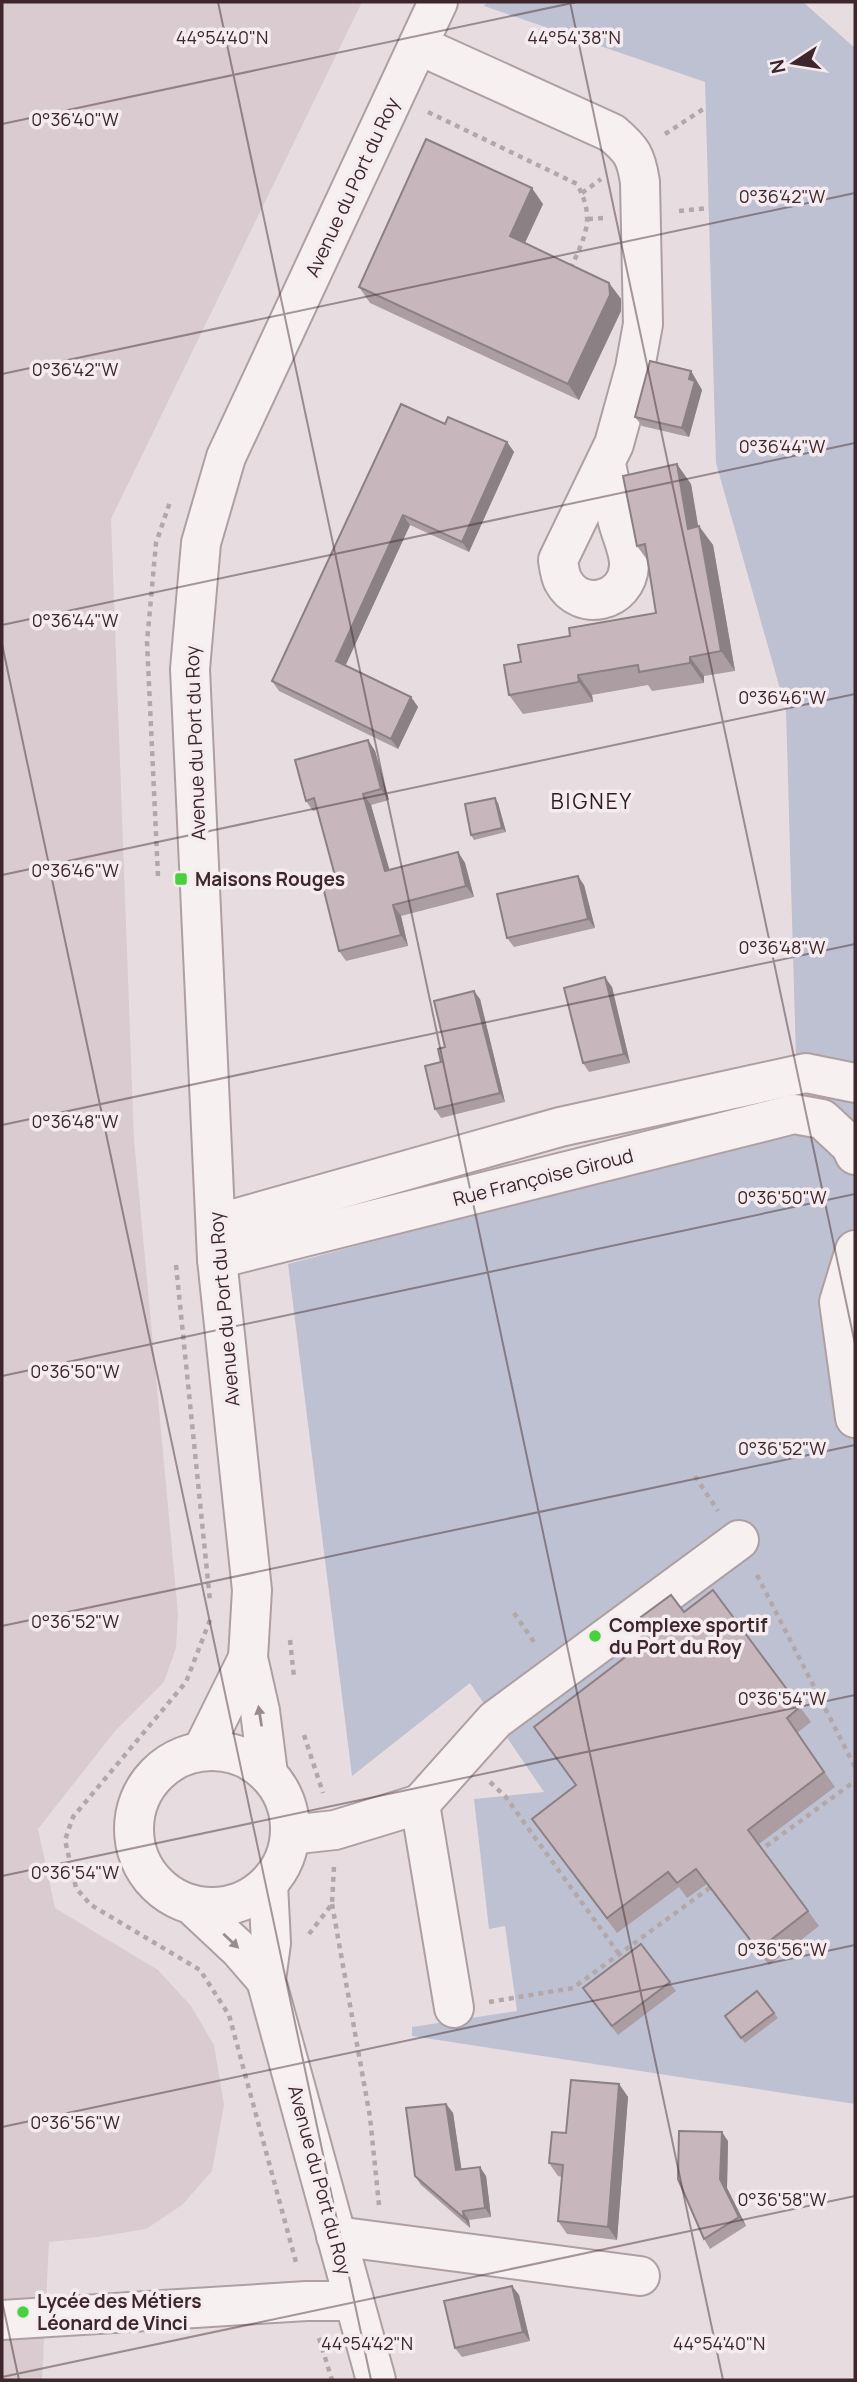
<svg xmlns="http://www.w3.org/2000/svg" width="857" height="2382" viewBox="0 0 857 2382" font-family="Manrope,sans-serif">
	<rect width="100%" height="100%" fill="#e7dde0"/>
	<!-- built -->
	<path fill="#d9cbcf" d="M2,2H362L111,519L134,1140L178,1614L176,1648L164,1682L115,1731L38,1829L55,1908L158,1970L191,2006L214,2045L224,2105L212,2171L182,2205L146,2229L97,2237L49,2242L42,2380H2Z"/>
	<!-- green -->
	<path fill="#bec1d1" d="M487,2H803L855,48V2104L412,2036V2027L517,2011L505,1926L489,1929L474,1799L544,1792L470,1683L352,1776L288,1264L798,1128L786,710L716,463L705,82L484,6Z"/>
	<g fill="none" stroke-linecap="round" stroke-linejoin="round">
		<defs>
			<g id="minor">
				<path d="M418,45L612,133C632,150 636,156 640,182L643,324L635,368L614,444L558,560C559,567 560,575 563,581C580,613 627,602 629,566C630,551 620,533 617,518C613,500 610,482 606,464"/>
				<path d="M216,1224L560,1127L806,1073L855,1083"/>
				<path d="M855,1250L839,1302L855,1418"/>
				<path d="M217,1259L794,1114L822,1119L850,1145L855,1155"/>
				<path d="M202,1751L248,1658"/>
				<circle cx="212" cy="1829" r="78"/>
				<path d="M268,1774L260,1711L248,1658L252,1590L217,1259L190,669L201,543L226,457L438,2"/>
				<path d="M420,1804L495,1720L739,1540"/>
				<path d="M290,1835L335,1830L420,1804L454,2008"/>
				<path d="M268,1884L271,1943L266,1980L376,2380"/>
				<path d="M193,1906L240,1950L266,1980"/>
				<path d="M336,2236L640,2276"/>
				<path d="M2,2320L307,2301H353"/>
			</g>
		</defs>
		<!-- minor casing -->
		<use href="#minor" stroke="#ae9fa3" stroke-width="42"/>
		<!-- path -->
		<g stroke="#b4a7aa" stroke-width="4.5" stroke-dasharray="5 5" stroke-linecap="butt">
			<path d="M428,112L577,184C596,219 585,236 570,270"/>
			<path d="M665,134L705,108"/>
			<path d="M582,193L601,179"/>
			<path d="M679,211L709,208"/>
			<path d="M588,219L605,218"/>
			<path d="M158,876L147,642L156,543L171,499"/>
			<path d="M176,1265L210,1601"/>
			<path d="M695,1476L718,1511"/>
			<path d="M757,1575L855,1767"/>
			<path d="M514,1613L536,1645"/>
			<path d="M210,1620L186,1682L73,1817L65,1840L76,1888L91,1905L200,1970L229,2015L297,2266"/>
			<path d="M290,1640L294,1677"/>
			<path d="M304,1735L323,1793"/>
			<path d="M490,1782L505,1796L619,1954"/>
			<path d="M758,1852L855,1781"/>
			<path d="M332,1904L370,2117L379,2205"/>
			<path d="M309,1934L332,1904L334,1866"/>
			<path d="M489,2002L573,1988L715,1884"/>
			<path d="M319,2338L332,2380"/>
		</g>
		<!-- minor -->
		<use href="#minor" stroke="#f6f0f1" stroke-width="38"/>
	</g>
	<!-- wall -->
	<g fill="#ab9da2">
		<path d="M543,204L525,243L609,283L621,299V311L579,400L370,303L359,287Z"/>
		<path d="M691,371L702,390L689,437L642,426L635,417Z"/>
		<path d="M445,424L507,442L514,452L469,552L410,525L345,666L411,697L418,707L398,749L279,691L272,681Z"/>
		<path d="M691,484L698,526L713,545L735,671L704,676V683L652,691L648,685L592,695L593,702L523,714L509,695L521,662L570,636L656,613L648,561L637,546Z"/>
		<path d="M368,740L375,751L389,800L371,805L389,870L458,852L465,863L474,897L401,916L408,946L346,961L339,951L337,883L317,810L313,811L306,801Z"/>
		<path d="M498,803L506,832L474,840L471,835Z"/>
		<path d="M584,885L595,928L514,947L507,938Z"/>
		<path d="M612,987L630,1063L589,1072L583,1063Z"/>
		<path d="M480,999L505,1102L441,1118L435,1109L441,1062L445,1047Z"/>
		<path d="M684,1612L800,1707L811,1722L797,1733L835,1787L759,1844L819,1926L769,1965L707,1884L687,1898L679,1887L617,1933L532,1819L576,1785Z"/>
		<path d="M641,1944L676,1991L618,2035L589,1997Z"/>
		<path d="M757,1991L778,2018L745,2043L725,2016Z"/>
		<path d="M619,2084L628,2097L617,2240L567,2234L558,2221L562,2177L558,2176L549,2163L566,2133Z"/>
		<path d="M446,2104L453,2113L461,2169L486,2176L491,2217L469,2220L470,2228L421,2185L415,2176Z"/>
		<path d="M728,2141L727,2188L746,2226L710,2249L704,2239Z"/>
		<path d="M512,2286L519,2295L530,2341L462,2357L455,2348Z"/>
	</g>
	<!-- shaded-wall -->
	<g fill="#8b8084">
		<path d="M532,188L543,204L521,251L510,236Z"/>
		<path d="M609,283L621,299V311L579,400L568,384Z"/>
		<path d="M691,371L702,390L689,437L682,428Z"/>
		<path d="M507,442L514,452L469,552L462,542Z"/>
		<path d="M677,464L691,484L702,549L688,529Z"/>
		<path d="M403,515L410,525L343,671L336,661Z"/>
		<path d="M699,526L713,545L735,671L721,651Z"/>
		<path d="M690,657L704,676V683L690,663Z"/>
		<path d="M578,675L592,695L593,702L579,682Z"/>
		<path d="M411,697L418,707L398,749L391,739Z"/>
		<path d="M368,740L375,751L389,800L381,789Z"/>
		<path d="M363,794L371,805L393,882L385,871Z"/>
		<path d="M495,798L498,803L506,832L502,828Z"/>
		<path d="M458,852L465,863L474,897L466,886Z"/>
		<path d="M578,876L584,885L595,928L588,919Z"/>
		<path d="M393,905L401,916L408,946L401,935Z"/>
		<path d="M605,977L612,987L630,1063L624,1054Z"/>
		<path d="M474,991L480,999L505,1102L500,1093Z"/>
		<path d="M619,2084L628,2097L617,2240L608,2227Z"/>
		<path d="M446,2104L453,2113L463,2179L456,2170Z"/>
		<path d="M722,2132L728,2141L727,2188L746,2226L739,2217L720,2179Z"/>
		<path d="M480,2167L486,2176L491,2217L485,2208Z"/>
		<path d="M463,2211L469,2220L470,2228L464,2218Z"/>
		<path d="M512,2286L519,2295L530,2341L523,2332Z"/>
	</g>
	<!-- building -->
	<g fill="#c7b7bc" stroke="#8b8084" stroke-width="2">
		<path d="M426,139L532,188L510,236L609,283L610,295L568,384L359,287Z"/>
		<path d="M650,361L691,371L689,379L695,381L682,428L635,417Z"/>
		<path d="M401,404L445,424L448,417L507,442L462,542L403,515L336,661L411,697L391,739L272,681Z"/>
		<path d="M677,464L688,529L699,526L721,651L690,657V663L639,672L638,665L578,675L579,682L509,695L504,665L521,662L518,645L570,636L569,628L656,613L645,544L637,546L623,476Z"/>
		<path d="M368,740L381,789L363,794L385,871L458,852L466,886L393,905L401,935L339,951L323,887L337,883L314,798L306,801L295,760Z"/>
		<path d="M495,798L502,828L471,835L465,804Z"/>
		<path d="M578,876L588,919L507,938L497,894Z"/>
		<path d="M605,977L624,1054L583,1063L564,988Z"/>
		<path d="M474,991L500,1093L435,1109L425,1066L441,1062L438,1049L445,1047L434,1001Z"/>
		<path d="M713,1590L800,1707L787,1718L824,1772L748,1830L808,1911L758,1950L696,1869L677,1883L668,1872L607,1918L532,1819L576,1785L534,1727L654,1635L641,1617L671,1595L684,1612Z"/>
		<path d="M641,1944L670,1982L612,2026L583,1988Z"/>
		<path d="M757,1991L774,2013L741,2038L725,2016Z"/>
		<path d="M571,2080L619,2084L608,2227L558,2221L563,2165L549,2163L552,2132L566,2133Z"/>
		<path d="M446,2104L456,2170L480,2167L485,2208L463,2211L464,2218L415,2176L406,2108Z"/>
		<path d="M679,2131L722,2132L720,2179L739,2217L704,2239L678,2179Z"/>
		<path d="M512,2286L523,2332L455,2348L444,2301Z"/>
	</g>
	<!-- one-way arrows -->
	<defs><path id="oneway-solid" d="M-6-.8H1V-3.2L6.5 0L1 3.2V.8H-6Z" transform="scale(1.75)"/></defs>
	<g fill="#9a8b8f">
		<use href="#oneway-solid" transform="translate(260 1716) rotate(-99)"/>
		<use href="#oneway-solid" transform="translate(231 1941) rotate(43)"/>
	</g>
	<!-- ticks -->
	<path fill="none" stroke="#3e262d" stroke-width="2" stroke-opacity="0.45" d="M218,2L723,2380M570,2L855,1344M2,124L577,2M2,374L855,193M2,625L855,443M2,644L371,2380M2,875L855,694M2,1125L855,944M2,1376L855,1194M2,1626L855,1445M2,1876L855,1695M2,2127L855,1945M2,2301L19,2380M2,2377L855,2196"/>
	<!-- markers -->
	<g fill="#46d13d" stroke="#f5ecef" stroke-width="2.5">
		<rect x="174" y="872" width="14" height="14" rx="3.5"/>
		<circle cx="595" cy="1636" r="7"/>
		<circle cx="23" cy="2312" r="7"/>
	</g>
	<g text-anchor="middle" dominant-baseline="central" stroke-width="7" stroke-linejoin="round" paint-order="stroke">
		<!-- street labels -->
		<g font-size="19" fill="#3e262d" stroke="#f5ecef">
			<text transform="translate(352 187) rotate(-65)">Avenue du Port du Roy</text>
			<text transform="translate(195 743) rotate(-92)">Avenue du Port du Roy</text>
			<text transform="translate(543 1177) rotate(-14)">Rue Françoise Giroud</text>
			<text transform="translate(224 1309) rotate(-95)">Avenue du Port du Roy</text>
			<text transform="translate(320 2180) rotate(75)">Avenue du Port du Roy</text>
		</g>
		<!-- poi labels -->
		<g font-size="19" font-weight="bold" fill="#3e262d" stroke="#f5ecef" text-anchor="start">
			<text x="195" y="879">Maisons Rouges</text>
			<text x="609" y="1625">Complexe sportif<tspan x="609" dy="22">du Port du Roy</tspan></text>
			<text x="37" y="2301">Lycée des Métiers<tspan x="37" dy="22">Léonard de Vinci</tspan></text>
		</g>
		<!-- neighbourhood labels -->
		<g font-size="21" letter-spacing="2" fill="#2f181e" stroke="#f5ecef">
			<text x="592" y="801">BIGNEY</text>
		</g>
	</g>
	<g font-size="18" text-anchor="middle" fill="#3e262d" stroke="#f5ecef" stroke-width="7" stroke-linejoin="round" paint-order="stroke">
		<text x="222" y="44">44°54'40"N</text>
		<text x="574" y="44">44°54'38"N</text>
		<text x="75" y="126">0°36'40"W</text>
		<text x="782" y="203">0°36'42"W</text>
		<text x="75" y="376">0°36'42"W</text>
		<text x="782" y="453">0°36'44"W</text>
		<text x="75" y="627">0°36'44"W</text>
		<text x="782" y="704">0°36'46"W</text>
		<text x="75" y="877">0°36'46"W</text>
		<text x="782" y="954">0°36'48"W</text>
		<text x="75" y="1128">0°36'48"W</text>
		<text x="782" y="1204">0°36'50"W</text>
		<text x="75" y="1378">0°36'50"W</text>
		<text x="782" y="1455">0°36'52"W</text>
		<text x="75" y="1628">0°36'52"W</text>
		<text x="782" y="1705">0°36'54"W</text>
		<text x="75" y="1879">0°36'54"W</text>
		<text x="782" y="1956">0°36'56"W</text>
		<text x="75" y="2129">0°36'56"W</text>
		<text x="782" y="2206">0°36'58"W</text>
		<text x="367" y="2350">44°54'42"N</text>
		<text x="719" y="2350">44°54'40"N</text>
	</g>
	<!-- border -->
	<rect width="857" height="2382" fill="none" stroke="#3e262d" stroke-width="7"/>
	<!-- north arrow -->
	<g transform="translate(794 63) rotate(258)" stroke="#f5ecef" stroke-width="5" paint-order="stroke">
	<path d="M0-5L12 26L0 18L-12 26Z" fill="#3e262d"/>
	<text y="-10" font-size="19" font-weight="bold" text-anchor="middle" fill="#3e262d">N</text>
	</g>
</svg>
